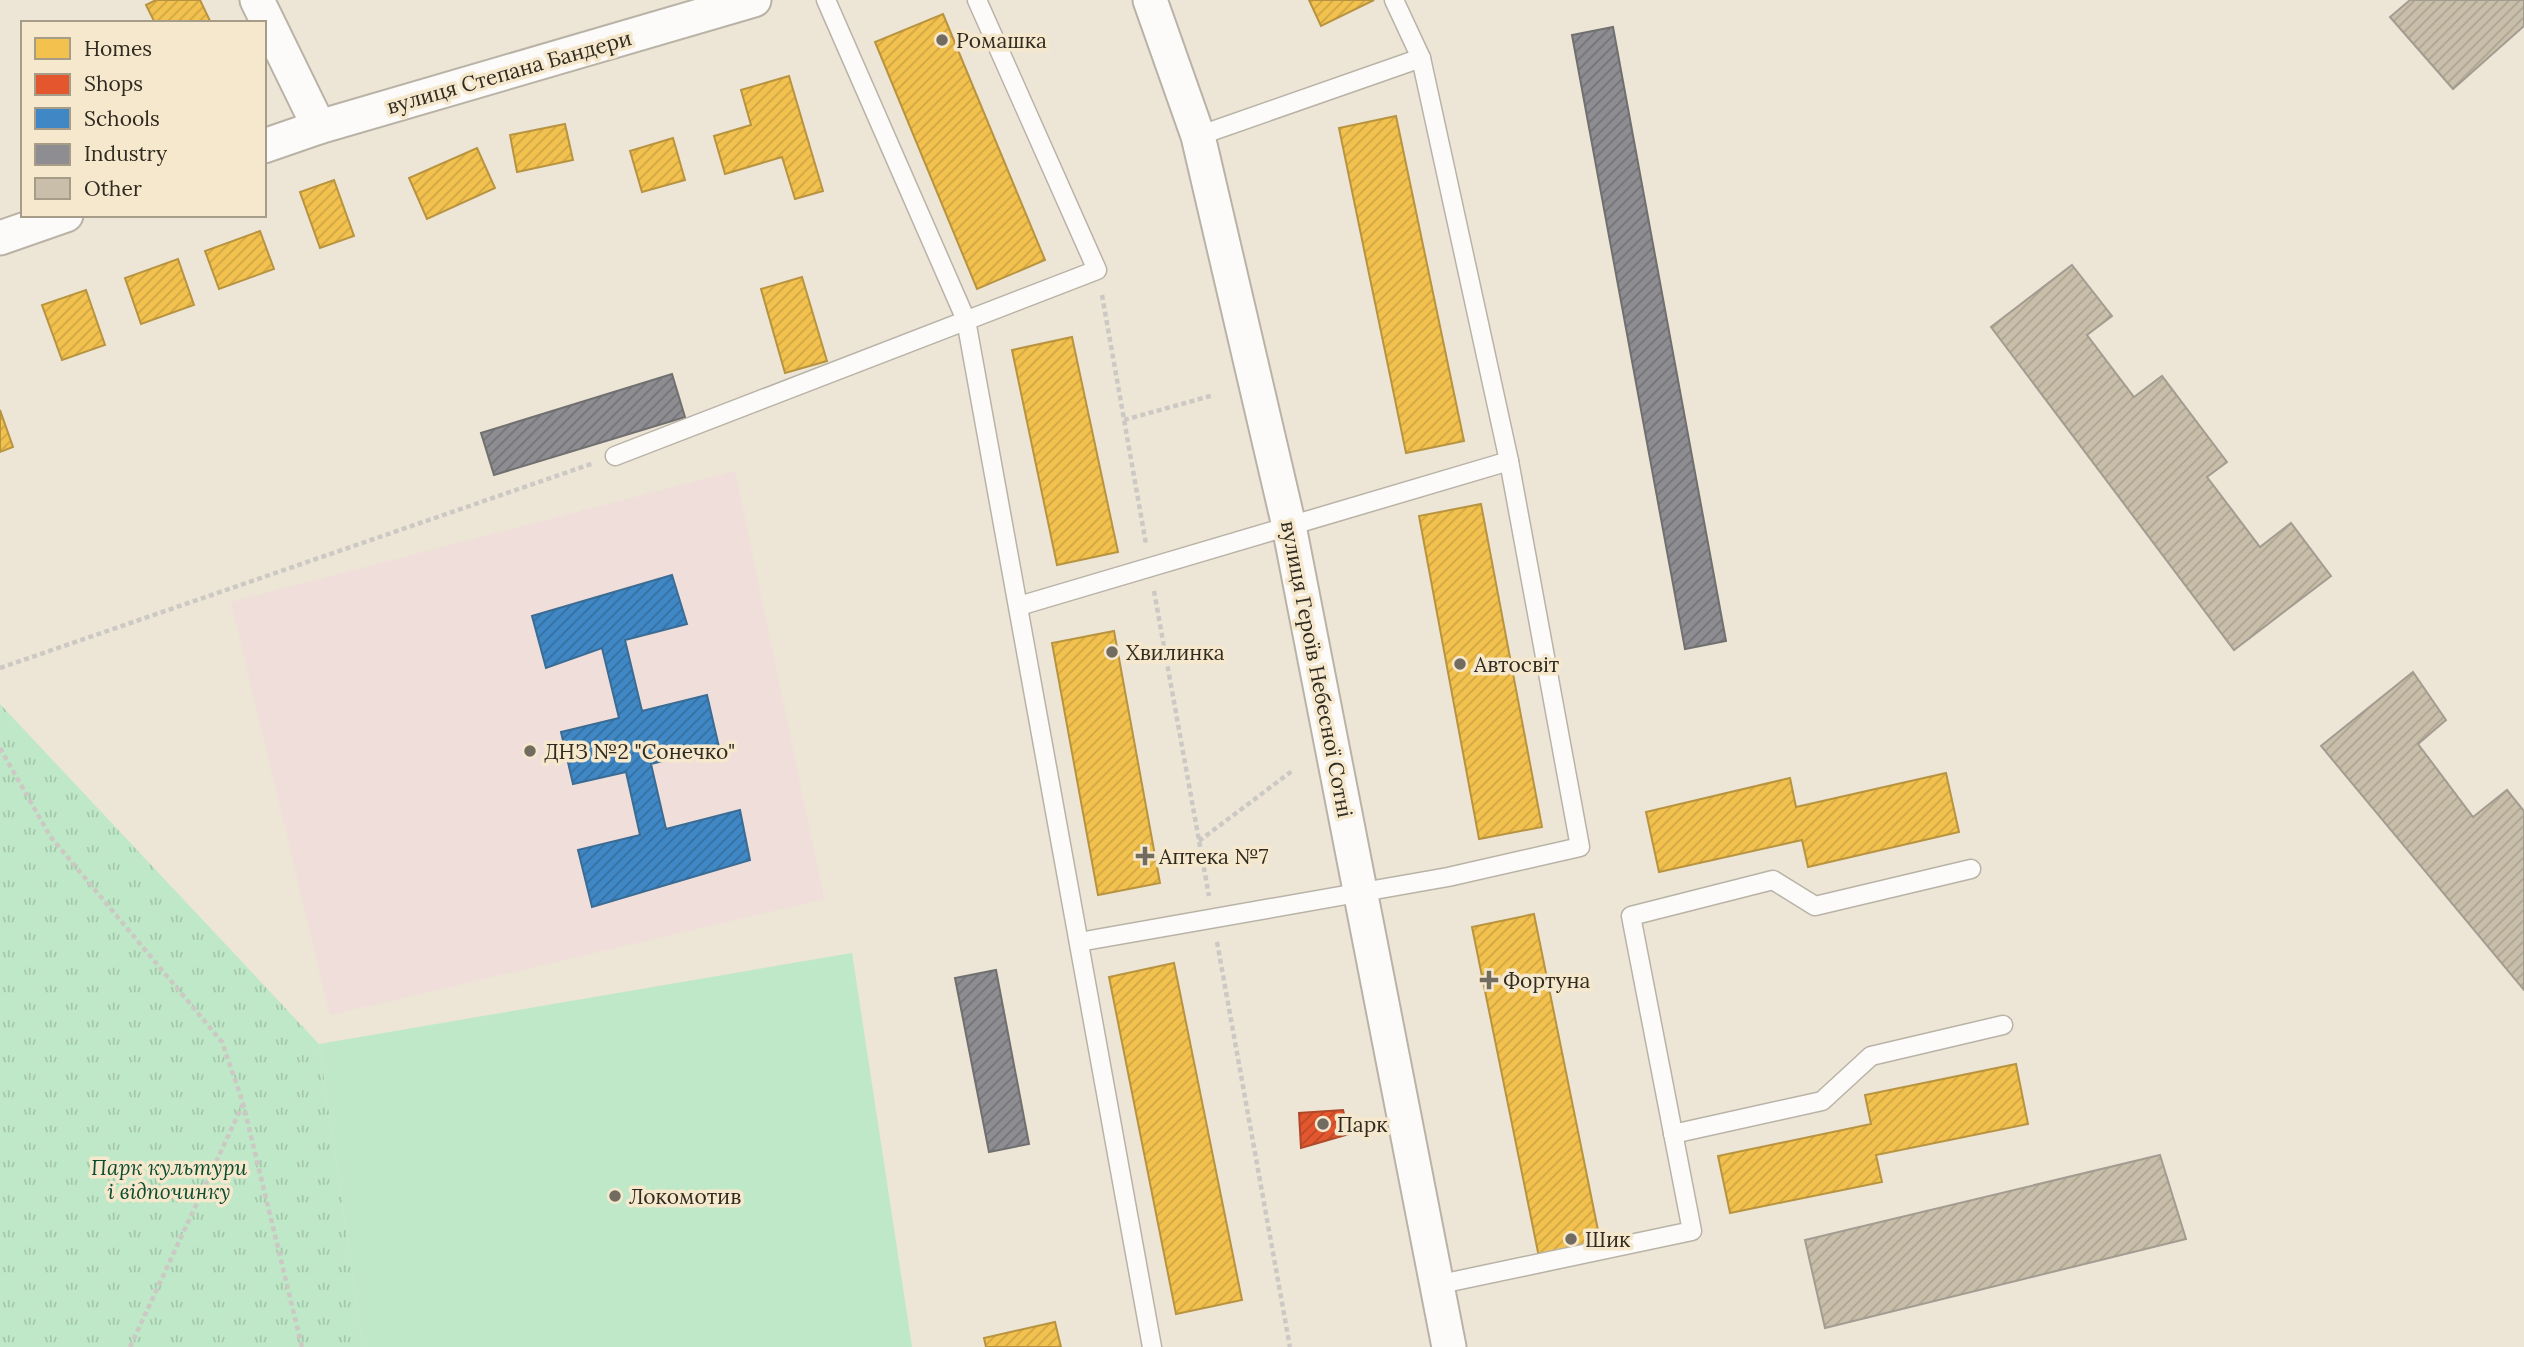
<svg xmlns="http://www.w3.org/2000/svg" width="2524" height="1347" viewBox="0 0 2524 1347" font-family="Lora,serif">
	<defs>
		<pattern id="park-tufts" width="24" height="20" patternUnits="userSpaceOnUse" patternTransform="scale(1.75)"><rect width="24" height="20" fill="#bee8c7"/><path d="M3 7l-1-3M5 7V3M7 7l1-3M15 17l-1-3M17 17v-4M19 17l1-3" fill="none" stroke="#a4c7ab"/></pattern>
		<pattern id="homes-hatch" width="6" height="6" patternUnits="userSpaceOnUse" patternTransform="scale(1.75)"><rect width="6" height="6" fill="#f2c14e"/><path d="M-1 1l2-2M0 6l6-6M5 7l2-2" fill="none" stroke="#d0a644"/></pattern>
		<pattern id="shops-hatch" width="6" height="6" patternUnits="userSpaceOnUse" patternTransform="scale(1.75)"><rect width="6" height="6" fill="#e4572e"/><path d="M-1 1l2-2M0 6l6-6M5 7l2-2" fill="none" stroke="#b94827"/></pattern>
		<pattern id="schools-hatch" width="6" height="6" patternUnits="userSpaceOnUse" patternTransform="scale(1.75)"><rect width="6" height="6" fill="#3f88c5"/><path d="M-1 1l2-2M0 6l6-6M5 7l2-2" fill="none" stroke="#356fa0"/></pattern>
		<pattern id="industry-hatch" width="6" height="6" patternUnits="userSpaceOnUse" patternTransform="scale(1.75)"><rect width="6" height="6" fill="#8d8d92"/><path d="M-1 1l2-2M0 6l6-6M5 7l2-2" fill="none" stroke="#747377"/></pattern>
		<pattern id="building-hatch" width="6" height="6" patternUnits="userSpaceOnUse" patternTransform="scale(1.75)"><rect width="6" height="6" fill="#c9bea9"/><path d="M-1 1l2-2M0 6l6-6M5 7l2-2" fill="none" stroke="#ada391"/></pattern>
	</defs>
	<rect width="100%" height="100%" fill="#ede5d6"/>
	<!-- education -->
	<path fill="#f0deda" d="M735,471L824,899L330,1015L231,602Z"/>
	<!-- grass -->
	<path fill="#bee8c7" d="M852,953L912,1347H363L319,1044Z"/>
	<!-- park -->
	<path fill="url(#park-tufts)" d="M0,704L319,1044L363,1347H0Z"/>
	<!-- homes -->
	<g fill="url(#homes-hatch)" stroke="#b89440" stroke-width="2">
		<path d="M156,0H200L211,23H155L146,5Z"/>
		<path d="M1309,0H1374L1321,26Z"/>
		<path d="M943,14L1045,260L977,289L875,42Z"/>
		<path d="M789,76L823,191L795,199L782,157L725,174L714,136L751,125L741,90Z"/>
		<path d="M1396,116L1464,441L1406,453L1339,128Z"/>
		<path d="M565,124L573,160L517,172L510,135Z"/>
		<path d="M673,138L685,180L642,192L630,151Z"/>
		<path d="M477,148L495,188L427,219L409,178Z"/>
		<path d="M334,180L354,236L320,248L300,192Z"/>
		<path d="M260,231L274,269L219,289L205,251Z"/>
		<path d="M178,259L194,305L141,324L125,278Z"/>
		<path d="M802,277L827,361L785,373L761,289Z"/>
		<path d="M86,290L105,345L62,360L42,305Z"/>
		<path d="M1072,337L1118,552L1057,565L1012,350Z"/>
		<path d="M0,410L13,447L0,452Z"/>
		<path d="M1481,504L1542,827L1479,839L1419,516Z"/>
		<path d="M1114,631L1160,883L1098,895L1052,643Z"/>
		<path d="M1946,773L1959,832L1808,867L1802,840L1659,872L1646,812L1790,778L1796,807Z"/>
		<path d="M1534,914L1601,1245L1539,1257L1472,927Z"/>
		<path d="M1174,963L1242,1300L1176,1314L1109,977Z"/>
		<path d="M2016,1064L2028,1124L1876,1155L1882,1182L1730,1213L1718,1156L1871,1124L1865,1095Z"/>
		<path d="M1055,1322L1061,1347H986L984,1338Z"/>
	</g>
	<!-- shops -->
	<path fill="url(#shops-hatch)" stroke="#ae4a2a" stroke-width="2" d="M1343,1110L1349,1134L1301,1148L1299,1113Z"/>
	<!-- schools -->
	<path fill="url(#schools-hatch)" stroke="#3a6c94" stroke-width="2" d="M672,575L687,624L625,640L642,711L707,695L719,747L651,764L666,829L740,810L750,860L592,907L578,850L640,835L626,772L573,784L561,732L619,718L602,648L546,668L532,616Z"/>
	<!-- industry -->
	<g fill="url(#industry-hatch)" stroke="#717070" stroke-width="2">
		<path d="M1613,27L1726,641L1685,649L1572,35Z"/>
		<path d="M672,374L685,417L494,475L481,433Z"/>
		<path d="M996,970L1029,1144L989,1152L955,978Z"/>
	</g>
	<!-- building -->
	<g fill="url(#building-hatch)" stroke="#a29c91" stroke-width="2">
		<path d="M2410,0H2524V26L2453,89L2390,17Z"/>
		<path d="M2072,265L2112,316L2087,335L2134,397L2162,376L2227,462L2207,477L2260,547L2291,523L2331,576L2234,650L1991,327Z"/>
		<path d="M2413,672L2446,720L2418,744L2473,817L2507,790L2524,811V990L2321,746Z"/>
		<path d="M2160,1155L2186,1239L1825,1328L1805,1240Z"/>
	</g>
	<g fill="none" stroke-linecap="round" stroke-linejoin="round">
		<defs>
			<g id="service">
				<path d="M826,0L966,320L1152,1347"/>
				<path d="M1198,136L1421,58"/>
				<path d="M615,456L1097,270L977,0"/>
				<path d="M1019,606L1509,461"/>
				<path d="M1079,942L1448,877L1580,847L1509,461L1421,58L1394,0"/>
				<path d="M1673,1134L1822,1101L1871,1056L2003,1025"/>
				<path d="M1436,1285L1692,1231L1631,916L1773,880L1815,906L1971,869"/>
			</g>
			<g id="minor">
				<path d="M257,0L319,127"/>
				<path d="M1150,0L1198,136L1289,526L1449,1347"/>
				<path d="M264,146L319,127L754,0"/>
				<path d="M0,238L66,215"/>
			</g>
		</defs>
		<!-- service casing -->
		<use href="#service" stroke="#b9b3a7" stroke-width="21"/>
		<!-- minor casing -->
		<use href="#minor" stroke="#b9b3a7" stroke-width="37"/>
		<!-- path -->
		<g stroke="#ccc9c4" stroke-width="4.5" stroke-dasharray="5 3.5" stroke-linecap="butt">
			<path d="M1102,295L1146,544"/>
			<path d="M1124,420L1214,395"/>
			<path d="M1154,591L1209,896"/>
			<path d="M0,668L594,463"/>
			<path d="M0,748L50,836L222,1042L243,1103L302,1347"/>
			<path d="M1199,841L1292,771"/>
			<path d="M1217,942L1290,1347"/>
			<path d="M130,1347L243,1104"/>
		</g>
		<!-- service -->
		<use href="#service" stroke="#fcfbf9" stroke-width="18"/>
		<!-- minor -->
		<use href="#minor" stroke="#fcfbf9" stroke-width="33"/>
	</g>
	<!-- markers -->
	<g fill="#726c60" stroke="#f6e8cd" stroke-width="2.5">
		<circle cx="942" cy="40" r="7"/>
		<circle cx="1112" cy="652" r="7"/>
		<circle cx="1460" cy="664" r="7"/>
		<circle cx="530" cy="751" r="7"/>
		<path d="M1141.5 845.5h7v7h7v7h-7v7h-7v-7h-7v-7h7z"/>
		<path d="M1485.5 969.5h7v7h7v7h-7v7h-7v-7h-7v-7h7z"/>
		<circle cx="1323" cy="1124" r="7"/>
		<circle cx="615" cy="1196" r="7"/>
		<circle cx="1571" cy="1239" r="7"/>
	</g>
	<g text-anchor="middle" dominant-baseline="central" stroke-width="7" stroke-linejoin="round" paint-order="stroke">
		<!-- poi labels -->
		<g font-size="21" fill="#302b21" stroke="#f6e8cd" text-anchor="start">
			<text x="956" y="40">Ромашка</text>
			<text x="1126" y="652">Хвилинка</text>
			<text x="1474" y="664">Автосвіт</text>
			<text x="544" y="751">ДНЗ №2 "Сонечко"</text>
			<text x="1159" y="856">Аптека №7</text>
			<text x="1503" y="980">Фортуна</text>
			<text x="1337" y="1124">Парк</text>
			<text x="629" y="1196">Локомотив</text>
			<text x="1585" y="1239">Шик</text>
		</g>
		<!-- street labels -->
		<g font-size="21" fill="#302b21" stroke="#f6e8cd">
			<text transform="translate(509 72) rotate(-16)">вулиця Степана Бандери</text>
			<text transform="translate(1317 669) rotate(79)">вулиця Героїв Небесної Сотні</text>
		</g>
		<!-- park labels -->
		<g font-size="21" font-style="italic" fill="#0c4d30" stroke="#f6e8cd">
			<text x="169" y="1167">Парк культури<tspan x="169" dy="24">і відпочинку</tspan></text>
		</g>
	</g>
	<!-- legend -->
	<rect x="21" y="21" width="245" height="196" fill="#f6e8cd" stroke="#a79c88" stroke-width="2"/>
	<rect x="35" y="38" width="35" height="21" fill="#f2c14e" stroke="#a79c88" stroke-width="2"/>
	<text x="84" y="56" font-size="21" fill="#302b21">Homes</text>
	<rect x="35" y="74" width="35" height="21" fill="#e4572e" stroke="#a79c88" stroke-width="2"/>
	<text x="84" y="91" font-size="21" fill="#302b21">Shops</text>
	<rect x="35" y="108" width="35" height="21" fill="#3f88c5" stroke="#a79c88" stroke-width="2"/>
	<text x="84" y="126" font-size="21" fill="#302b21">Schools</text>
	<rect x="35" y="144" width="35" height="21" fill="#8d8d92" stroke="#a79c88" stroke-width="2"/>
	<text x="84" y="161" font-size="21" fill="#302b21">Industry</text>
	<rect x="35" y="178" width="35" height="21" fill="#c9bea9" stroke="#a79c88" stroke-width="2"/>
	<text x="84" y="196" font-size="21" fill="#302b21">Other</text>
</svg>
